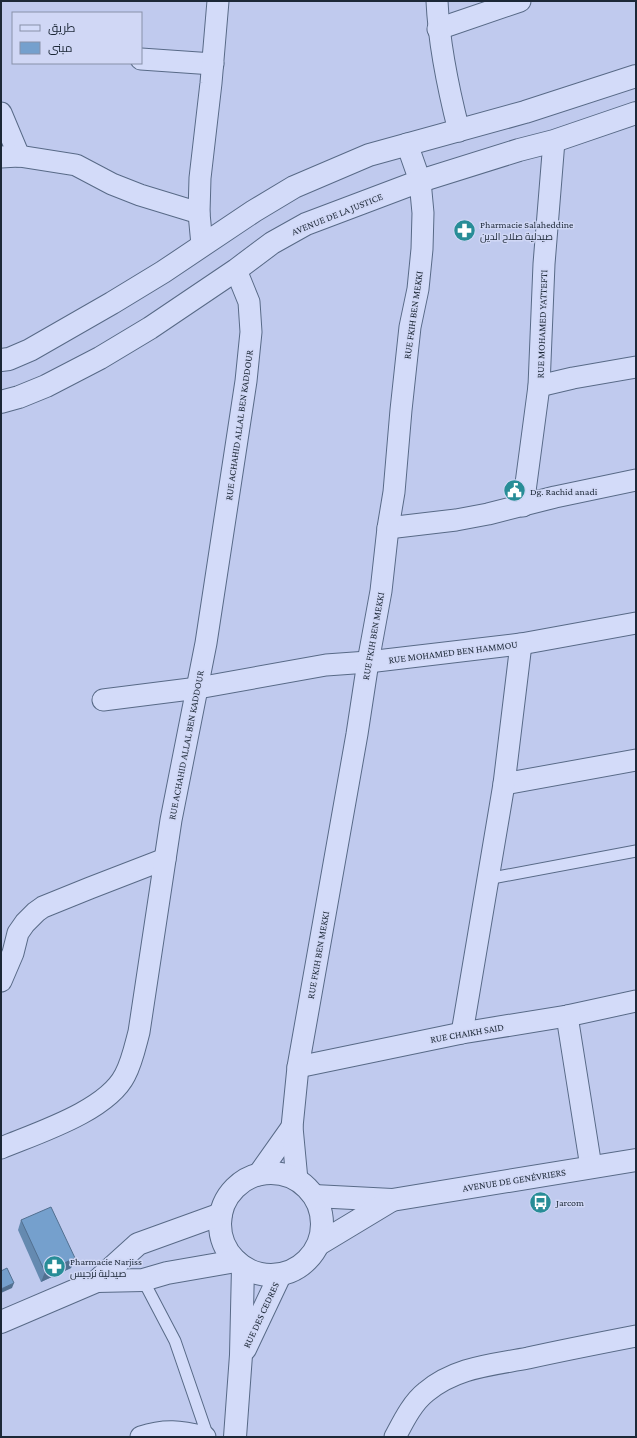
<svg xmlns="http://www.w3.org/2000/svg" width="637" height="1438" viewBox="0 0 637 1438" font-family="'Crimson Pro',Cairo,serif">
	<rect width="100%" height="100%" fill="#c0caee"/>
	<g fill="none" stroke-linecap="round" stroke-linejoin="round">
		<defs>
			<g id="service">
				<path d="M487,879L636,851"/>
				<path d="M143,1280L175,1341L208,1437"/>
			</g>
			<g id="minor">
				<path d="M437,1C439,46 448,88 459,131"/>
				<path d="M438,29L520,1"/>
				<path d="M141,59L213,64"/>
				<path d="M1,113L19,156"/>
				<path d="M1,157L19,156L76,165L112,184L140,195L199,213"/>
				<path d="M202,245L199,213L200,178L211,83L218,1"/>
				<path d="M539,386L573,378L636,367"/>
				<path d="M523,506L539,386L544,264L554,141"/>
				<path d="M388,528L456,520L488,514L555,497L636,480"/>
				<path d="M103,700L198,688L326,665L368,662L521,644L636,623"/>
				<path d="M504,784L636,760"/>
				<path d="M1,981L13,953L18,933L25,923L36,912L43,907L90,888L165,859"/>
				<path d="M567,1016L591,1167"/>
				<path d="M462,1033L504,784L521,644"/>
				<path d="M298,1067L462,1033L567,1016L636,1001"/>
				<path d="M1,1148C37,1133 107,1111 125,1075C132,1062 135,1047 139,1032L171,820L206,643L246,381L251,332L249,302L236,270"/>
				<path d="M258,1175L292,1127"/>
				<path d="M297,1180L292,1127L298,1067L357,734L368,662L381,591L388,528L394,492L401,410L410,327L418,289L422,249L423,213L420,181L407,144"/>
				<path d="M141,1437C165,1429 180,1431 205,1437"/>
				<path d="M395,1437C403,1422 412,1403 426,1392C456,1367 492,1365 528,1358C564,1350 600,1343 636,1336"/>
			</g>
			<g id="tertiary">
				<path d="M1,360L9,359L30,350L112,303L163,272L254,211L294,187L369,155L525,112L636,76"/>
				<path d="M1,402L19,397L46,386L100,358L150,328L236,270L272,243L306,224L420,181L519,150L554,141L636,113"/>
				<circle cx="271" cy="1224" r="51"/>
				<path d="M314,1196L392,1200L636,1160"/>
				<path d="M319,1244L392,1200"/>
				<path d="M97,1281L143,1280L167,1273L236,1261"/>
				<path d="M1,1322L97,1281L138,1244L221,1214"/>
				<path d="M245,1349L280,1275"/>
				<path d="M235,1437L241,1355L243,1267"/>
			</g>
		</defs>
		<!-- service casing -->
		<use href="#service" stroke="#586a87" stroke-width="13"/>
		<!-- minor casing -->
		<use href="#minor" stroke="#586a87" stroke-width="23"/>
		<!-- tertiary casing -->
		<use href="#tertiary" stroke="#586a87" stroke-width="24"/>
		<!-- service -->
		<use href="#service" stroke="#d3dbf9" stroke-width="11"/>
		<!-- minor -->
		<use href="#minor" stroke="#d3dbf9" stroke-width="21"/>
		<!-- tertiary -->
		<use href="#tertiary" stroke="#d3dbf9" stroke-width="22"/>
	</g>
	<!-- wall -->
	<path fill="#658ab0" d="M21,1220L75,1258L71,1268L41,1282L18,1230Z"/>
	<!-- shaded-wall -->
	<g fill="#527090">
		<path d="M75,1258L71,1268L41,1282L45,1272Z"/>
		<path d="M14,1283L12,1288L1,1293V1289Z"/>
	</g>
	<!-- building -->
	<g fill="#75a0cd" stroke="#527090">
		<path d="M51,1207L75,1258L45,1272L21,1220Z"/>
		<path d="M7,1268L14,1283L1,1289V1271Z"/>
	</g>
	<!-- icons -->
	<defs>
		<symbol id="pharmacy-disc" viewBox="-11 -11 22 22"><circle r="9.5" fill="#288d97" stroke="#d0d7f5"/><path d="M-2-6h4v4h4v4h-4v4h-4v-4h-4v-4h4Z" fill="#fff"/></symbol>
		<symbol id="civic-disc" viewBox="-11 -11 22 22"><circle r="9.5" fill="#288d97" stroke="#d0d7f5"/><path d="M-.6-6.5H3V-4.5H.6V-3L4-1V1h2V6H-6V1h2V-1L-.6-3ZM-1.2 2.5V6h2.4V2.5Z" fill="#fff"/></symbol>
		<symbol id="bus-disc" viewBox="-11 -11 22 22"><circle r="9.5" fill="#288d97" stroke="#d0d7f5"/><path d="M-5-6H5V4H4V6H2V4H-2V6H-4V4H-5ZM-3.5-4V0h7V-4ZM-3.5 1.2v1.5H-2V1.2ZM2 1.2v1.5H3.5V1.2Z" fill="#fff"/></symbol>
	</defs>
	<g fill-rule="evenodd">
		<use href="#pharmacy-disc" x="452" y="218" width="25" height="25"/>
		<use href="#civic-disc" x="502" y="478" width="25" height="25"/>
		<use href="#bus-disc" x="528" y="1190" width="25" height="25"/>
		<use href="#pharmacy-disc" x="42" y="1254" width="25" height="25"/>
	</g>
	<g text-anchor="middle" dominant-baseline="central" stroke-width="3" stroke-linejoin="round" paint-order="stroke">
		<!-- street labels -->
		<g font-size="10" fill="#1c2837" stroke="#d0d7f5">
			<text transform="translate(337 214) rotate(-22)">AVENUE DE LA JUSTICE</text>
			<text transform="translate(413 315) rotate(-82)">RUE FKIH BEN MEKKI</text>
			<text transform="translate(542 324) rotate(-88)">RUE MOHAMED YATTEFTI</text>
			<text transform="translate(239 425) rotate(-82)">RUE ACHAHID ALLAL BEN KADDOUR</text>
			<text transform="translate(373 636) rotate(-80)">RUE FKIH BEN MEKKI</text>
			<text transform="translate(453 652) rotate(-7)">RUE MOHAMED BEN HAMMOU</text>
			<text transform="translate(186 745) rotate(-79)">RUE ACHAHID ALLAL BEN KADDOUR</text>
			<text transform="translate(318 955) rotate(-80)">RUE FKIH BEN MEKKI</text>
			<text transform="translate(467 1033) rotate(-10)">RUE CHAIKH SAID</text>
			<text transform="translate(514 1180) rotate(-9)">AVENUE DE GENÉVRIERS</text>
			<text transform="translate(261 1315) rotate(-65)">RUE DES CEDRES</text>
		</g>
		<!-- poi labels -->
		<g font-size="10" fill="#1c2837" stroke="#d0d7f5" text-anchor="start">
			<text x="480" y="224">Pharmacie Salaheddine<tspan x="480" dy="12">صيدلية صلاح الدين</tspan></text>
			<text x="530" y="491">Dg. Rachid anadi</text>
			<text x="556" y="1202">Jarcom</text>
			<text x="70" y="1261">Pharmacie Narjiss<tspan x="70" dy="12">صيدلية نرجيس</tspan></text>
		</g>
	</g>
	<!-- border -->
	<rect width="637" height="1438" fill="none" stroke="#1c2837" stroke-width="4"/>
	<!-- legend -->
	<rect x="12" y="12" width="130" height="52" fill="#d0d7f5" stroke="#8891a9"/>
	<rect x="20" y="25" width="20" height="6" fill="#d3dbf9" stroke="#8891a9"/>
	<text x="48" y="32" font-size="12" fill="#1c2837">طريق</text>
	<rect x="20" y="42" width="20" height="12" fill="#75a0cd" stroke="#8891a9"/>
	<text x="48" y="52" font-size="12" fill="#1c2837">مبنى</text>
</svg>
